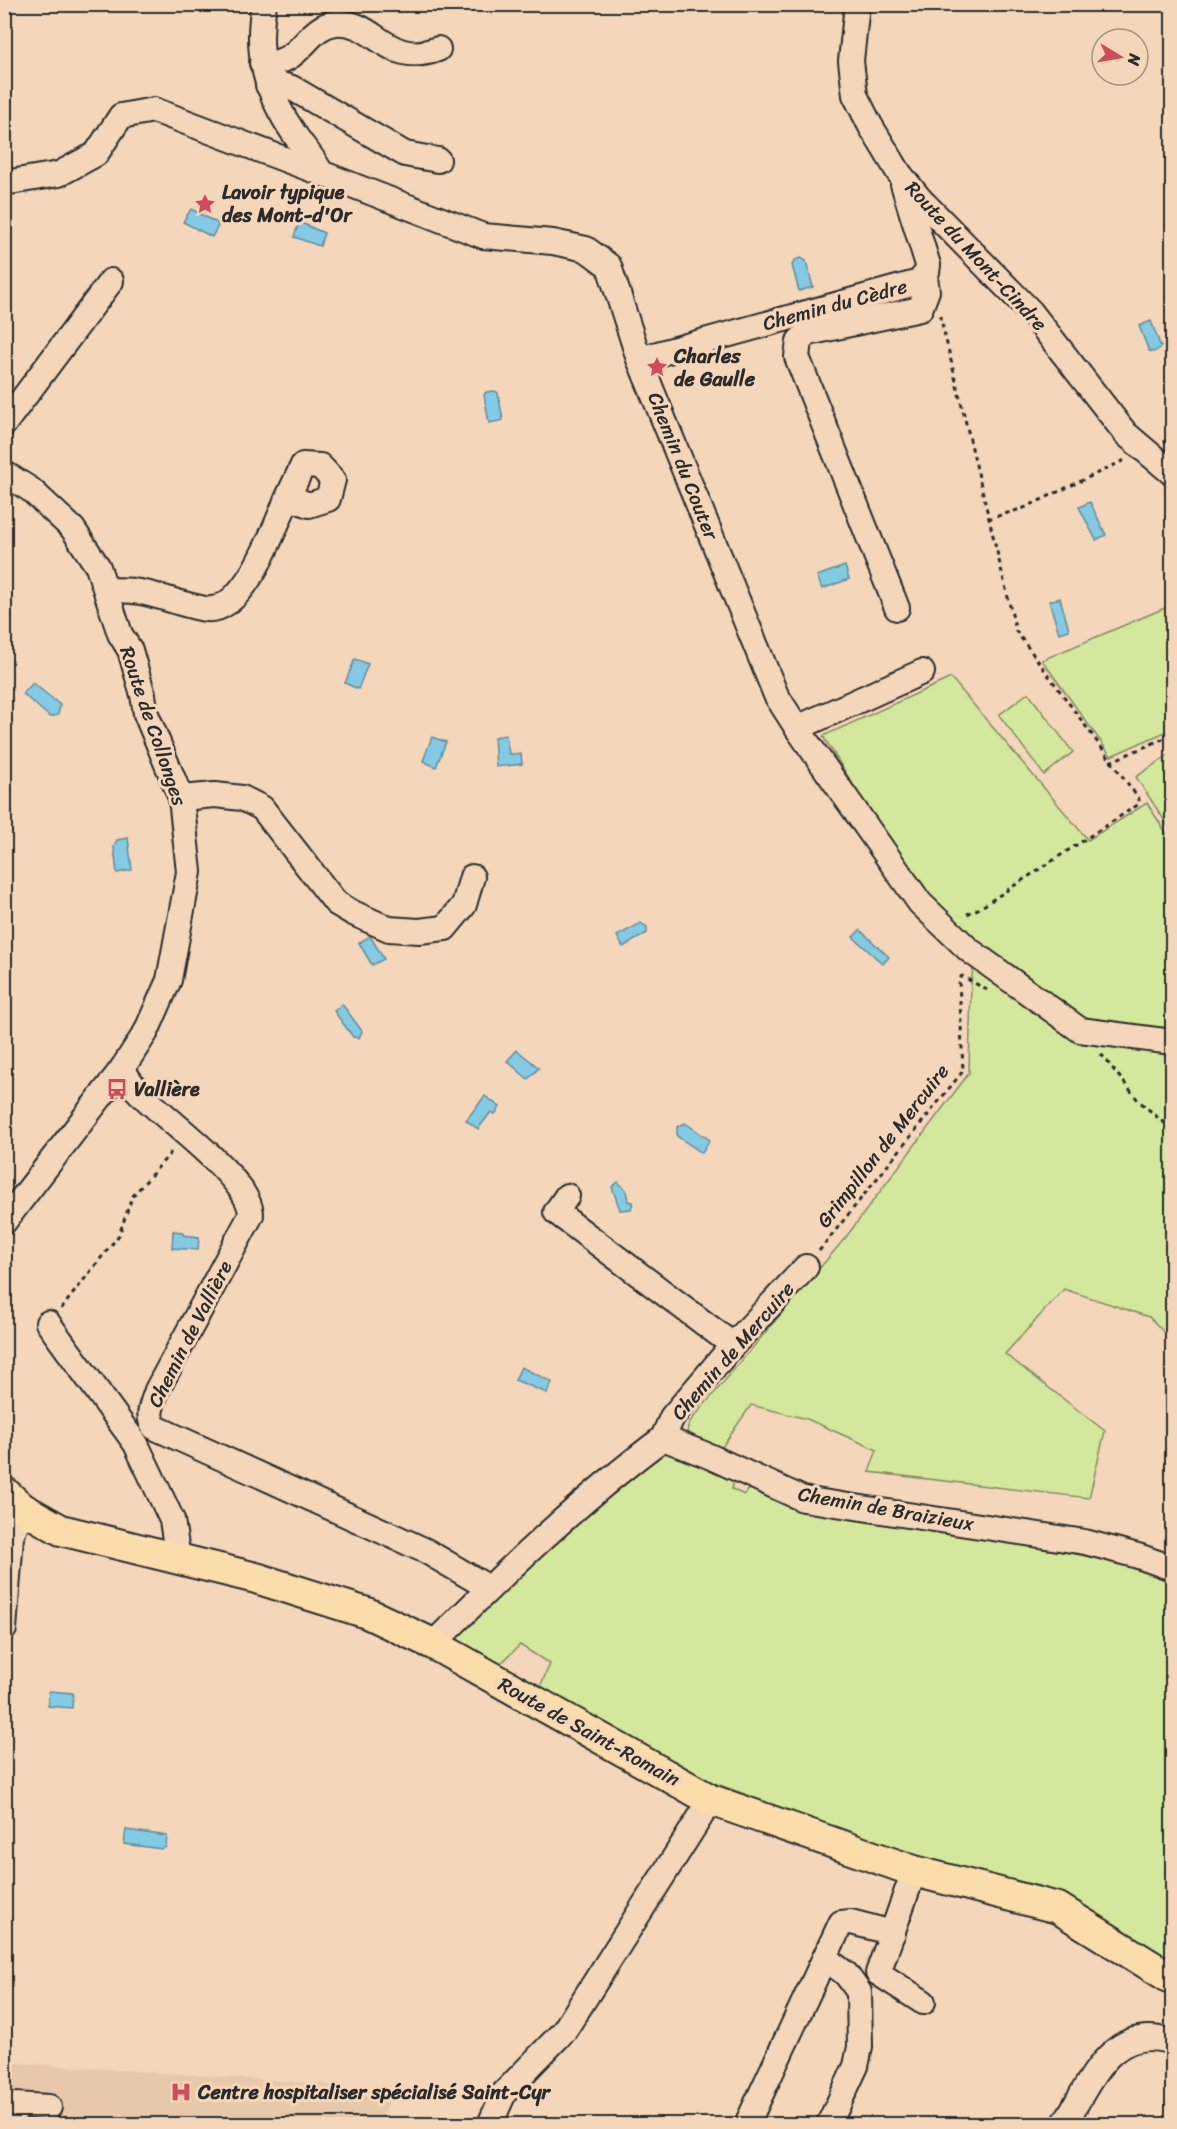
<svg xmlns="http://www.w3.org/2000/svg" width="1177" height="2129" viewBox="0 0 1177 2129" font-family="Sriracha,sans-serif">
	<rect width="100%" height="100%" fill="#f4d7ba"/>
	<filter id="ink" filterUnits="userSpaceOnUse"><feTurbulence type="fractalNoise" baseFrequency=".0167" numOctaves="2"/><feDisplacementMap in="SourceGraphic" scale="12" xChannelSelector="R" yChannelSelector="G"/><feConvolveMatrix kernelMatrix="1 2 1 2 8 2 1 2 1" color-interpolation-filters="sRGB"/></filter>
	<g filter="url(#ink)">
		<!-- built -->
		<path fill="#e7c8ab" d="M4,2062L326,2084L389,2101L381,2124H5Z"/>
		<!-- green -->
		<g fill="#d4e89d" stroke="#808a64" stroke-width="1.5">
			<path d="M1172,605V729L1111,756L1042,660Z"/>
			<path d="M951,678L1088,840L1147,803L1172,842V1340L1149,1317L1064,1289L1005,1354L1105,1431L1089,1498L869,1472L877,1450L807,1419L751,1405L720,1450L687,1432L689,1423L846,1237L969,1073L971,983L977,943L923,898L823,736Z"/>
			<path d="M1028,693L1073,752L1044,775L999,715Z"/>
			<path d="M1170,754L1172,758V832L1136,777Z"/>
			<path d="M665,1447L734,1478L732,1489L744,1495L752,1486L807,1511L1076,1554L1124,1564L1172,1580V1964L914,1856L706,1780L540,1687L550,1664L520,1645L497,1667L448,1640Z"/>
		</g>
		<!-- water -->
		<g fill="#83cbe4" stroke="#608b9a" stroke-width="1.5">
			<path d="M191,209L219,224L212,237L183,222Z"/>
			<path d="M299,222L324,233L320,246L294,237Z"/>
			<path d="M801,258L806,261L813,287L799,291L792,265L795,260Z"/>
			<path d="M1151,321L1161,347L1154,352L1149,351L1139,326Z"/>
			<path d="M495,391L498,393L503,420L489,423L484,395L486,392Z"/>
			<path d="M1090,502L1106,535L1096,540L1079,507Z"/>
			<path d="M845,566L849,579L822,589L817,576Z"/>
			<path d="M1060,598L1069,630L1059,633L1049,601Z"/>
			<path d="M355,659L368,664L358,689L345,683Z"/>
			<path d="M33,683L60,705L58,715L50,717L23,694Z"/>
			<path d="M506,735L509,754H521L522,764L496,767L494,737Z"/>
			<path d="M432,737L446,742L436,767L423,761Z"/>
			<path d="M128,838L132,870L117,873L114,847L117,840Z"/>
			<path d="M641,923L647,927V933L623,947L617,936Z"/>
			<path d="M860,930L889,957L883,964L853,937Z"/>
			<path d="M370,936L384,959L372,965L359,943Z"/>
			<path d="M342,1004L362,1031L359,1038L353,1037L334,1011Z"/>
			<path d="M517,1050L539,1068L528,1079L507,1061Z"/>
			<path d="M485,1096L500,1107L495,1114L491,1112L478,1129L466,1120Z"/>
			<path d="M685,1123L710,1140L702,1153L677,1136V1127Z"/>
			<path d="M618,1182L626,1190L628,1201L633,1202L631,1209L620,1210L612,1187Z"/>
			<path d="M173,1231L183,1232V1235L199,1237L198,1250L172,1248Z"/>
			<path d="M521,1367L552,1382L547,1393L515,1380Z"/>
			<path d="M49,1691L73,1693L72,1708L48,1706Z"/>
			<path d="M126,1830L167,1836L166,1847L162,1849L124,1844Z"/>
		</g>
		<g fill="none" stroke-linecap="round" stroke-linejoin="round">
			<defs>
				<g id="minor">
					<path d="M264,4C255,55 266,93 295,135C304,149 314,158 321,173L483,236L553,242L586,249L609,266L639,359L776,695L797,728L920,903L969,950L1080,1030L1172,1042"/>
					<path d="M857,4L851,61L855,95L870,125L899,173L919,198L1031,312L1126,434L1172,473"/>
					<path d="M262,63C303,66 305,26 336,23C376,20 386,68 438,49"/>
					<path d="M268,85L278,84L292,88L405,154L438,160"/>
					<path d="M4,183L59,174L96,154L121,116L154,110L321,173"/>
					<path d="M639,359L919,282L927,272L928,265L903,184"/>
					<path d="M4,424L111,281"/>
					<path d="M4,473L31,490L73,529L98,567L120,634L130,650L143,695L146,714L181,798L189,872L169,980L146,1032L122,1069L4,1222"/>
					<path d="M107,591C148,587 167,602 205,609C245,615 275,526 288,497L309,505L328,499L333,480L320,466L303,465L288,497"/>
					<path d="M897,608L797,357L799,341L808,333L920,309L927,291L925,277"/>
					<path d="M797,728L922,672"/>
					<path d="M181,798L215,795L242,798L262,808L336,903L353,913L389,929L419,931L445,928L464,905L472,877"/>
					<path d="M122,1069C127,1076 131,1083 136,1089C161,1117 251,1178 251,1215L157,1390C153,1403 146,1414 154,1427L426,1551L489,1588"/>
					<path d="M567,1196L556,1212L733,1345"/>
					<path d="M48,1323L136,1444L172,1520L178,1559"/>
					<path d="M663,1438L672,1417L733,1345L806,1267"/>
					<path d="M4,1629L11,1537L22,1508"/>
					<path d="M433,1644C506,1571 580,1500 663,1438L709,1456L803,1499L1085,1542L1138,1556L1172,1568"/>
					<path d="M914,1871L878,1973L923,2002"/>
					<path d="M825,1958L846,1974L859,1992L860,2047L856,2066L829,2124"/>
					<path d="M12,2124L14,2105L49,2107"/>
					<path d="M490,2124L504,2093L564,2031L711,1800"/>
					<path d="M747,2124L841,1923L851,1922L893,1933"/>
					<path d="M1064,2124C1091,2082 1111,2022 1172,2042"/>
				</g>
				<path id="major" d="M4,1492L22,1508L61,1530L256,1578L367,1613L433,1644L711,1800L914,1871L1058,1908L1172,1979"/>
			</defs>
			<!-- minor casing -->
			<use href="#minor" stroke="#2b2b2b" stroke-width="28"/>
			<!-- major casing -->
			<use href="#major" stroke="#2b2b2b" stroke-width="34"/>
			<!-- path -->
			<g stroke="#2b2b2b" stroke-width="3" stroke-dasharray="4.5 4.5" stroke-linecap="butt">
				<path d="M940,315L1016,631L1139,799V804L980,908L963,916"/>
				<path d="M1164,442L1172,440"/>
				<path d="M988,519L1024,508L1127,459"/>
				<path d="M1110,762L1172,735"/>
				<path d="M1101,1054L1138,1100L1172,1130"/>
				<path d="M819,1251L963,1071L959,979L962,976L987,990"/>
				<path d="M61,1309L119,1235L132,1197L174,1149"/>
			</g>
			<!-- minor -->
			<use href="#minor" stroke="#f4d7ba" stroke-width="24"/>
			<!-- major -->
			<use href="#major" stroke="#fbddab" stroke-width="30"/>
		</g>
	</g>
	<!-- icons -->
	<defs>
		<symbol id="sight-bare" viewBox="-9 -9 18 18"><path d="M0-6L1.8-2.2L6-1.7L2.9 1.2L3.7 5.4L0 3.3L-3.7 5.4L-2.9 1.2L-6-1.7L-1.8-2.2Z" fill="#d1495b" stroke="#f4d7ba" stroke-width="2.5" paint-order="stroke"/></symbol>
		<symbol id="bus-bare" viewBox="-9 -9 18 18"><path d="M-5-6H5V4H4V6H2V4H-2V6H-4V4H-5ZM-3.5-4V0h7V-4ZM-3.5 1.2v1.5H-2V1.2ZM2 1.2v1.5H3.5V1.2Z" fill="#d1495b" stroke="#f4d7ba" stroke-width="2.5" paint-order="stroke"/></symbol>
		<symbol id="hospital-bare" viewBox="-9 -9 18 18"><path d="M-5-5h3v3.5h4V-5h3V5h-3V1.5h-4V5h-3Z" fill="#d1495b" stroke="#f4d7ba" stroke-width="2.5" paint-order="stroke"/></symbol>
	</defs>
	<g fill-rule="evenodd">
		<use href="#sight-bare" x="190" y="189" width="30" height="30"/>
		<use href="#sight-bare" x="642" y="352" width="30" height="30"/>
		<use href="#bus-bare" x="102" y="1074" width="30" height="30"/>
		<use href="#hospital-bare" x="166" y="2077" width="30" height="30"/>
	</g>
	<g text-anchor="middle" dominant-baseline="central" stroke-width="6" stroke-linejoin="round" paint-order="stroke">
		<!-- poi labels -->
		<g font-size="20" font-weight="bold" fill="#2b2b2b" stroke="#f4d7ba" text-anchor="start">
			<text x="222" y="192">Lavoir typique<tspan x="222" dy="23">des Mont-d'Or</tspan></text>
			<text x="674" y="356">Charles<tspan x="674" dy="23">de Gaulle</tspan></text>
			<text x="134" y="1089">Vallière</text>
			<text x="198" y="2092">Centre hospitaliser spécialisé Saint-Cyr</text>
		</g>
		<!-- street labels -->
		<g font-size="20" fill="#2b2b2b" stroke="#f4d7ba">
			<text transform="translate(976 256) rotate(47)">Route du Mont-Cindre</text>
			<text transform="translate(835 305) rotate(-15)">Chemin du Cèdre</text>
			<text transform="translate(683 466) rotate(68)">Chemin du Couter</text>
			<text transform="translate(153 726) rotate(71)">Route de Collonges</text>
			<text transform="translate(883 1146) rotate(-52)">Grimpillon de Mercuire</text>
			<text transform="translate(190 1334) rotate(-63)">Chemin de Vallière</text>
			<text transform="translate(733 1351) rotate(-49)">Chemin de Mercuire</text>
			<text transform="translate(886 1509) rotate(10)">Chemin de Braizieux</text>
			<text transform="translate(589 1732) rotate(29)">Route de Saint-Romain</text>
		</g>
	</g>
	<!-- margin -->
	<rect width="1177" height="2129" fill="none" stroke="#f4d7ba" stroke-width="24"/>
	<rect x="12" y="12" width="1153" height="2105" fill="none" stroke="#2b2b2b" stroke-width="2" filter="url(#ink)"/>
	<!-- north arrow -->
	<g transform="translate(1120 57) rotate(101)"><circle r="28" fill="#f4d7ba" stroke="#a49281" stroke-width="1.5"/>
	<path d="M0-4.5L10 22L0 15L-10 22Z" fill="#d1495b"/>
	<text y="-9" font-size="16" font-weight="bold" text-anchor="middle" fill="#2b2b2b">N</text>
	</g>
</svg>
